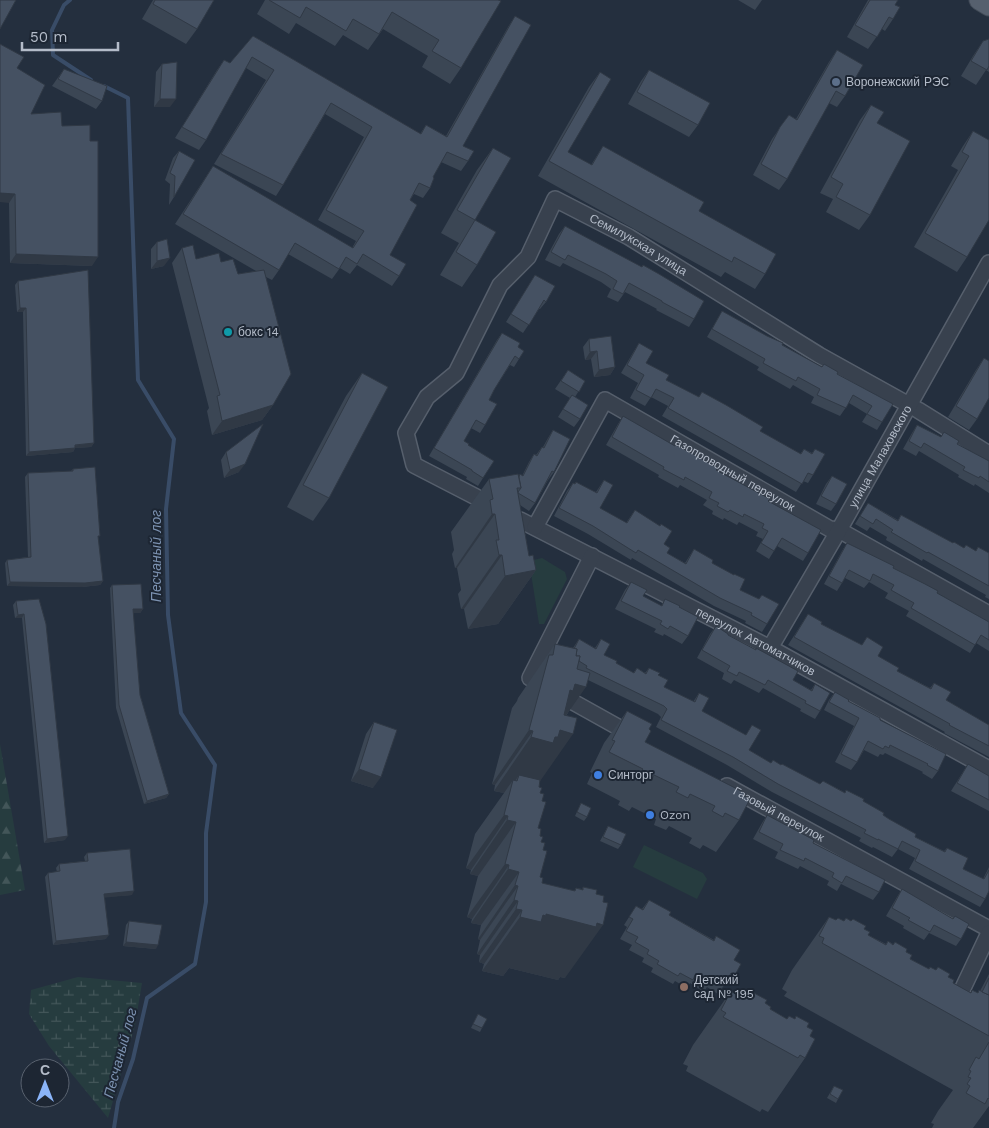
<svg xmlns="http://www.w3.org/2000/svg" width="989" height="1128" viewBox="0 0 989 1128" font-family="'Work Sans',sans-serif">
	<defs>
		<pattern id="forest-firs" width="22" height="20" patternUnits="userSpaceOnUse" patternTransform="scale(1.25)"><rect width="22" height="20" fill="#263c3f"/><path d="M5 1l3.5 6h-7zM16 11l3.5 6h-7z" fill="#435659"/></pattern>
		<pattern id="wetland-marsh" width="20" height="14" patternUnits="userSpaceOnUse" patternTransform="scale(1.25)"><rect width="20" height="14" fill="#263c3f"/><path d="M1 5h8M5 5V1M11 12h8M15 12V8" fill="none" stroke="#435659"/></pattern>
	</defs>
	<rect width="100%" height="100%" fill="#242f3e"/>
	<!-- forest -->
	<path fill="url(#forest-firs)" d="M0,744L25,890L0,895Z"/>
	<!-- wetland -->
	<path fill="url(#wetland-marsh)" d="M78,977L142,983L135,1025L108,1118L49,1046L29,1014L31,990Z"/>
	<!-- park -->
	<g fill="#263c3f">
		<path d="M542,558L565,572L567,579L544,624H539L529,561Z"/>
		<path d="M644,845L703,873L707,879L697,899L633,867Z"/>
	</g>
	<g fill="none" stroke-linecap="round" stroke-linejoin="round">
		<!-- stream -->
		<g stroke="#394c67" stroke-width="4">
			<path d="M70,0L64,5L52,30L53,55L91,80"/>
			<path d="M104,86L128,98L138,380L174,439L166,509L168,615L181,713L215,765L206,833V902L195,964L147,998L133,1059L118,1102L114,1128"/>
		</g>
		<defs>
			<g id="minor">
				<path id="s1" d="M476,497L414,465L406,433L427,397L456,373L500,285L528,257L555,199L629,237L819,355L918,410L989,454"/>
				<path id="s2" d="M520,520L770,648L989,769"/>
				<path id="s3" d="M535,527L605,400L830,529L839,530L989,614"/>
				<path d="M592,556L530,678L634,736"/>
				<path id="s4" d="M770,648L839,530L989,263"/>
				<path id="s5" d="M727,786L989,929"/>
				<path d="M954,1007L989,933"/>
			</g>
			<path id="major" d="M979,0L989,6"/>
		</defs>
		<!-- minor casing -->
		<use href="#minor" stroke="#565f6c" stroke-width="18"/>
		<!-- major casing -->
		<use href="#major" stroke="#414a57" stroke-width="21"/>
		<!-- minor -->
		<use href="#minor" stroke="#38414e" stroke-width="15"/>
		<!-- major -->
		<use href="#major" stroke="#56606e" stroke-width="19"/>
	</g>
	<!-- wall -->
	<g fill="#3b4654">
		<path d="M153,0H214L197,29L186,44L142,19Z"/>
		<path d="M265,0H498L461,68L450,84L422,67L428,56L383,29L368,50L343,35L335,46L296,23L289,34L257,14Z"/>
		<path d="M738,0H762L755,10Z"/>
		<path d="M868,0H898L895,5L893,19L885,31L882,29L868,49L847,37Z"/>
		<path d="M515,16L463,146L468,161L461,171L441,162L433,177L430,188L423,198L414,194L410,200L390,255L399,276L392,286L357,265L350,274L340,268L332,279L288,254L279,270L272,280L266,277L273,405L262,420L212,435L207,411L209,408L172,263L182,248L196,259L221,262L238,274L256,271L175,224L213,166L352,248L356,241L318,220L364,137L325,114L283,185L276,196L214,164L266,80L246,68L206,140L199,150L175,138L217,70L224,60L230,63L253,36L420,134L426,125L446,136L508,27Z"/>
		<path d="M989,39V72L986,70L976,85L961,76L973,56L983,41Z"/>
		<path d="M837,50L845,96L837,107L829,103L787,179L779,190L753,175L772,139L789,115L796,119L829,62Z"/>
		<path d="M162,64L170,107H154L156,72Z"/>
		<path d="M17,68L31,114L62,126L92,266L10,263L9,203Z"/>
		<path d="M64,69L102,101L96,109L52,86Z"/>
		<path d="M649,70L698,125L689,137L628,104L641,81Z"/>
		<path d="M600,72L568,152L591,165L603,146L699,211L765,274L755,289L725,272L721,277L538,176L589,87Z"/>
		<path d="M871,105L877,123L870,215L859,230L826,212L833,199L820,193L860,120Z"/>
		<path d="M973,131L967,257L957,272L914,247L958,170L951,166L963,146Z"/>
		<path d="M493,148L475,220L477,265L462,287L440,275L459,243L441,233L477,170Z"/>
		<path d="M179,151L174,197L169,205L170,184L165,180L173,158Z"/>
		<path d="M565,226L694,319L689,327L656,310L657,309L625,292L618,302L607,297L611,289L601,282L563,263L560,267L545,260L559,234Z"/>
		<path d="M157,242L164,266L151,269V249Z"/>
		<path d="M535,275L546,302L540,309H539L523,333L506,322Z"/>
		<path d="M18,281L94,443L91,447L75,448L73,452L26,456L23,312H17L15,285Z"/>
		<path d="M722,311L822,367L837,374L893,404L877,430L862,422L867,414L849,403L840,416L811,403L814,397L793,385L790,389L757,370L759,367L707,337Z"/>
		<path d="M502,333L518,347L519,359L514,367L510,365L494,390L489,400L485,425L480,433L471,428L464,441L468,445L483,478L478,486L466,479L467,477L429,456L497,340Z"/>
		<path d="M589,339L615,367L610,375L594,377L591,359L585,360L583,347Z"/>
		<path d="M639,343L646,363L666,380L699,397L702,392L760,431L800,454L804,449L812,453L815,449L813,475L808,483L803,481L796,492L662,416L668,406L651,397L645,406L630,398L638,383L621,373L634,351Z"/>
		<path d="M984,358L977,419L969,430L948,417L976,370Z"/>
		<path d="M568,370L585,381L575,397L580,419L574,427L558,417L570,398L555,389Z"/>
		<path d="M362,373L329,498L313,521L287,507L346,396Z"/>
		<path d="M623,416L768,501L808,553L803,561L777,546L769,559L756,551L763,539L756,536L758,532L739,522L737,525L724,518L723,520L712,514L713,511L703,505L707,500L680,485L678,488L658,477L659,475L606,445L618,424Z"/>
		<path d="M917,425L941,437L944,432L957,444L989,461V493L975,484L974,486L958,477L959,475L919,451L916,456L903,449L912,433Z"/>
		<path d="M553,430L554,472L548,480L535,503L529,511L520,505L529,556L536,570L498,624L468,629L464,609H461L458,594L461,590L457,568H455L452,554L454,550L451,532L489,479L522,476L529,462L534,454L536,455L542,447H543L548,438Z"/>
		<path d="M226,452L239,472L224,478L221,460Z"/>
		<path d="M73,469L98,538L103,581L100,585L82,587L7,586L5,563L7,560L28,557L25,477L28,473L71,471Z"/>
		<path d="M832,476L836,504L831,511L816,504L826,484Z"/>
		<path d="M604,480L600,508L626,523L635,510L664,544L667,553L685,563L694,549L712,563L740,590L759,599L762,595L767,624L762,632L745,623L746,621L714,606L632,558L631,560L588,534L554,516L567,491L573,483L596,492Z"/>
		<path d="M868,503L898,520L901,515L953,543L964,548L976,551L978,547L989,553V599L985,597L986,595L923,559L922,561L886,540L887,537L870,527L867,531L855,524Z"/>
		<path d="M847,543L893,568L989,622V651L976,643L970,653L906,616L909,611L885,598L888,593L869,582L864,588L845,578L837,591L824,584L842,551Z"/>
		<path d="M631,582L643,596L661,606L665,599L679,607L688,636L682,644L664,634L663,636L654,632L656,629L615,609L625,590Z"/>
		<path d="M112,585L143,609L140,613H133L140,695L169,794L166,798L144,804L116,708L110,588Z"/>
		<path d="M39,599L65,840L44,843L22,618H15L13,605L16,601Z"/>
		<path d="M808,614L821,624L862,645L867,637L878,656L897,671L930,688L934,683L946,700L989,725V757L944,733L945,732L788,645Z"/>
		<path d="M716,626L793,680L811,690L815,684L820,711L815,719L800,711L801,709L763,688L759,693L734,680L731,684L722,679L724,673L697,658L710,634Z"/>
		<path d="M579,639L595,648L601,639L604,655L616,663L633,673L637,668L645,673L649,668L658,675L664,687L693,702L699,693L702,711L746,735L752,725L749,750L771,763L781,765L820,784L823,781L844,792L863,801L915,837L944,851L947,848L963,869L983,879L989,867V891L985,899L980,907L909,869L915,858L898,849L892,857L873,847L872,848L859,841L861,838L772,792L727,765L656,727L661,717L658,714L588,680L566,716L540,781L539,787L542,801L538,828L543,850L540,877L542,883L574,891L576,888L582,889L583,887L565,978L560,977L558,980L509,968L503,976L482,971L484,964L479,962L480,955L477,954L480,940L478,939L481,925L471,923L472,919L467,917L478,876L470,874L471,870L466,868L475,834L504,793L494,791L495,785L492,784L512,708L517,701L518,698L555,644L573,648Z"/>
		<path d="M835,692L848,701L880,720L938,771L932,779L922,773L923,772L885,753L883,755L880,754L878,757L864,750L857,762L851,770L835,762L854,726L824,710L829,700Z"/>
		<path d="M627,711L649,729L645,742L744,796L739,820L716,852L703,845L700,849L689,843L692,838L669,826L666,830L654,825L656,819L632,807L629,811L618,805L620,801L587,784L592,773L590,772L604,743Z"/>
		<path d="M374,722L373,788L351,781L366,734Z"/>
		<path d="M968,764L989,776V811L951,791Z"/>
		<path d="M581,803L587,817L584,821L575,816Z"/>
		<path d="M767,815L813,843L879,892L873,900L841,884L837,891L827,885L829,881L800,866L798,869L775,858L778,852L753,839L762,823Z"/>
		<path d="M608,826L621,845L618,849L600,841Z"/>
		<path d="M87,853L132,895L105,897L106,939L53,945L45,877L48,873L57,872L56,868L59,864L85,861L84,857Z"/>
		<path d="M902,889L961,939L956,946L929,933L924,940L903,928L904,926L886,916L897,897Z"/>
		<path d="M649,900L669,915L714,940L716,936L734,960L735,975L730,983L727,981L718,994L707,987L704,992L690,983L687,988L675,981L673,984L651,972L653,968L642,962L644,958L629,950L632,945L620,939L627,927L624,925L636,906L642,909Z"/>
		<path d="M829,917L836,920L844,921L864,929L868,935L886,944L888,941L906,952L910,959L929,969L948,977L953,983L970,993L972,990L978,993L980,991L989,974V1106L973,1128H932L934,1124L931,1123L938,1111L953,1090L784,996L787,992L782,989L792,970Z"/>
		<path d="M129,921L156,949L123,946L126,925Z"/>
		<path d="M731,991L738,995H745L765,1003L770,1009L787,1019L807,1027L810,1036L805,1058L768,1112L762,1109L760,1112L686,1071L688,1066L683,1064L693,1045Z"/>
		<path d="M478,1014L482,1028L480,1032L471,1028Z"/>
		<path d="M834,1086L838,1099L836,1103L827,1098Z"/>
	</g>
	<!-- shaded-wall -->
	<g fill="#303945">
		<path d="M160,99H176L170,107H154Z"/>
		<path d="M0,193L15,194L9,203L0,202Z"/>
		<path d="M16,254L98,257L92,266L10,263Z"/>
		<path d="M170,258L164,266L151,269L157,261Z"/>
		<path d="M20,308H26L23,312H17Z"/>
		<path d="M597,351L591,359L585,360L590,352Z"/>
		<path d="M615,367L610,375L594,377L599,370Z"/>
		<path d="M273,405L262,420L212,435L222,421Z"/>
		<path d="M94,443L91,447L75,448L73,452L26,456L29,452Z"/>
		<path d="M245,464L239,472L224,478L230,470Z"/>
		<path d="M492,514H495L457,568H455Z"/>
		<path d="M499,555H502L464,609H461Z"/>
		<path d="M536,570L498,624L468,629L505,576Z"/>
		<path d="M103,581L100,585L82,587L7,586L10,582Z"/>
		<path d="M133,609H143L140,613H130Z"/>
		<path d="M24,614L22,618H15L18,615Z"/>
		<path d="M575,684L586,687L548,741L560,730L573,734L536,787L517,781L519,775L511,787L513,780L504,793L494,791L531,737Z"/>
		<path d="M529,730L533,731L495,785L492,784Z"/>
		<path d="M359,769L381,777L373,788L351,781Z"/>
		<path d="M169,794L166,798L144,804L147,801Z"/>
		<path d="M504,815L508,816L471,870L466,868Z"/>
		<path d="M507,820L516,822L478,876L470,874Z"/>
		<path d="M68,836L65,840L44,843L47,839Z"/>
		<path d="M505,864L509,865L472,919L467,917Z"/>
		<path d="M508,869L519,872L481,925L471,923Z"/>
		<path d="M515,885L518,886L480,940L478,939Z"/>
		<path d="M134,891L132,895L101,898L104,894Z"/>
		<path d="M514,900L518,901L480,955L477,954Z"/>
		<path d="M516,909L522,910L484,964L479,962Z"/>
		<path d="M546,914L603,925L565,978L560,977L558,980L509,968L503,976L482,971L520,917L543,915Z"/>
		<path d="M109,935L106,939L53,945L56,941Z"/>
		<path d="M126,942L158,945L156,949L123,946Z"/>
	</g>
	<!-- building -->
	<g fill="#455162" stroke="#303945">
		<path d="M0,0H16L0,29Z"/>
		<path d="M155,0H214L197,29L153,4Z"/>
		<path d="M269,0H498L501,1L461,68L432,51L439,40L392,12L379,34L353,19L346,31L306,7L300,18Z"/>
		<path d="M870,0H898L895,5L900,7L893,19L889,17L877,37L855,25Z"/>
		<path d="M515,16L531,25L463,146L474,151L468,161L447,152L433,177L434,178L430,188L419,183L410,200L417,205L390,255L406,264L399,276L363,254L357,264L346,257L339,269L295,243L279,270L183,214L213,166L353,248L364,231L326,210L372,127L331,103L283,185L221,154L274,70L252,57L206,140L182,127L224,60L230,63L253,36L421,134L426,125L447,137Z"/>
		<path d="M989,39V66L987,70L971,61L983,41Z"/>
		<path d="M0,44L24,57L17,68L45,85L31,114L61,112L62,126L90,125V141H98V257L16,254L15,194L0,193Z"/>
		<path d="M837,50L863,65L845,96L836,91L787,179L761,164L780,127L789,115L797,120Z"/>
		<path d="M177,62L176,99H160L162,64Z"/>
		<path d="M64,69L107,86L102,101L58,79Z"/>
		<path d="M649,70L710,103L698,125L637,92Z"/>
		<path d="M600,72L611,79L568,152L592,165L603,146L704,202L699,211L776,254L765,274L734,257L732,262L549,161Z"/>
		<path d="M871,105L884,112L877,123L910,141L870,215L836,197L843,184L831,177Z"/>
		<path d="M973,131L989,140V220L967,257L925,233L969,156L962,152Z"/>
		<path d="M493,148L511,158L475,220L457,210Z"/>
		<path d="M179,151L195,160L174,197L175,176L170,173Z"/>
		<path d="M475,220L496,232L477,265L456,252Z"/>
		<path d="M565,226L642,267L643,265L659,274L704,301L694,319L662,302V301L629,283L623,294L613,289L617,281L606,274L568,255L565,260L551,252Z"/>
		<path d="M167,239L170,258L157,261V242Z"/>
		<path d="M193,245L196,259L219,253L221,262L233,259L238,274L264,270L291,374L273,405L222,421L217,396L220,395L182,248Z"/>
		<path d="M88,270L94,443L75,445V448L29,452L26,308H20L18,281Z"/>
		<path d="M535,275L555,286L546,302L544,300L529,325L511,314Z"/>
		<path d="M722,311L767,336L783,343L782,345L822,367L824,364L838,372L837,374L893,404L882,422L867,414L872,406L853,395L846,408L817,395L820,389L798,377L796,381L763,363L765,359L712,329Z"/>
		<path d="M502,333L520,343L518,347L524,351L519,359L515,356L494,390L489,400L497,404L485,425L476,420L464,441L469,444L468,445L494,461L483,478L472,471V470L434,448Z"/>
		<path d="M611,336L615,367L599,370L597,351L590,352L589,339Z"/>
		<path d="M639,343L653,351L646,363L669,375L666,380L699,397L702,392L726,405L763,427L760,431L801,454L804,449L812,454L815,449L825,454L813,475L808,473L802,484L668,408L674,398L656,389L651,398L636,390L644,375L627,365Z"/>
		<path d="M984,358L989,361V398L977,419L956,406Z"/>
		<path d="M568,370L585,381L579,392L561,381Z"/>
		<path d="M362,373L388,387L329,498L303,485Z"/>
		<path d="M572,395L588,405L580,419L563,409Z"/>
		<path d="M623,416L675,446L676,445L693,454L718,468L716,470L770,499L768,501L821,530L808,553L782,538L774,551L761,543L768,531L762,528L764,524L744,514L743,517L730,510L728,512L717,506L719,503L709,498L712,492L685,477L684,480L663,469L664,467L612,437Z"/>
		<path d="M263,424L245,464L230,470L226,452Z"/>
		<path d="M917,425L941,437L944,432L959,441L957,444L989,461V482L980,476L979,478L963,470L965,467L924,443L921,448L909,441Z"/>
		<path d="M553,430L570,439L554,472L552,471L535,503L518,493V492L521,488L519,477L520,474L523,476L534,454L537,456L542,447L544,448Z"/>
		<path d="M95,467L100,536H98L103,581L85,583L10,582L7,560L31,557L28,473L73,471V469Z"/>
		<path d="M518,474L521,488H517L529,556L533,555L536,570L505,576L502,555H499L496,540H499L495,514H492L490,500L493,499L489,479Z"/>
		<path d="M832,476L847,484L836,504L821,496Z"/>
		<path d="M604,480L613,485L600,508L627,523L635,510L660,526L661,524L672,531L664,544L670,548L667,553L686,564L694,549L713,560L712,563L734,575V574L745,579L740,590L759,599L762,595L779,604L767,624L751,615L752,613L720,598L638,550L636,553L593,526L559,508L573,483L575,484L576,482L597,493Z"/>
		<path d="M868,503L898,521L901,515L953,543L954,542L964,548L966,545L976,551L978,547L989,553V586L928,552L927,553L891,532L893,530L876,519L873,524L860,516Z"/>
		<path d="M847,543L894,566L893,568L925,584L938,591L937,593L989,622V640L981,635L975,645L911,608L914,603L891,590L894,585L873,574L870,581L849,570L842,583L829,576Z"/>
		<path d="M631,582L647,590L643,596L662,606L665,599L680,606L679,607L698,617L688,636L670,626L668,629L660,624L662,621L621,601Z"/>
		<path d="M141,584L143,609H133L140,695L169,794L147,801L119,705L112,585Z"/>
		<path d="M39,599L46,624L68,836L47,839L24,614L18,615L16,601Z"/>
		<path d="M808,614L822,622L821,624L862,645L867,637L883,647L878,656L899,668L897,671L931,689L934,683L951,692L946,700L989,725V746L949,725L950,724L794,637Z"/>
		<path d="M716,626L728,634V635L756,650V648L798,671L793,680L812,691L815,684L830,693L820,711L805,703L806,701L768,680L765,685L739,672L737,676L727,671L730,666L702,650Z"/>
		<path d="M579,639L596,649L601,639L610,644L604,655L617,661L616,663L634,673L637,668L646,674L649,668L660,673L658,675L668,680L664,687L695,702L699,693L709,698L702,711L746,735L752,725L761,730L749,750L771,763L773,760L781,765L782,764L820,784L823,781L845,793L846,790L864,799L863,801L884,813L883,815L889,819L916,834L915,837L945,852L947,848L968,858L963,869L984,879L989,870V891L985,899L915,861L920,850L902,841L898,849L878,839V840L864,833L866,830L778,784L733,757L661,720L667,709L664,706L586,668L587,666L579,661L580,656H576L577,649H574Z"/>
		<path d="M555,644L577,649L576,656H580L577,669L590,673L586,687L575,684L573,691L570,690L564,715L577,718L573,734L560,730L558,737H555L553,743L531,737L533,731L529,730L549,655H553Z"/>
		<path d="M835,692L849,700L848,701L880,718V720L946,754L938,771L927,765L928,764L890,745L889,748L885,746L883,749L868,741L857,762L841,754L859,718L829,702Z"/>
		<path d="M627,711L652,724L649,729L651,731L645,742L745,793L744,796L750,799L739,820L725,813L723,817L712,811L715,806L690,794L688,798L676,792L679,787L654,775L652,779L640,773L643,769L609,752L615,741L612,740Z"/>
		<path d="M374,722L397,730L381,777L359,769Z"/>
		<path d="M968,764L989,776V800L957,783Z"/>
		<path d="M519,775L540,780L539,787L542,788L540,793L544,794L542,801L546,802L538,828L541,829L540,836L543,837L541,842L545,843L543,850L547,851L540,877L543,878L542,883L575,891L576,888L583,890V887L597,890L596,894L604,896L603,902L608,903L603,925L597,923L596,927L546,914V916L543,915L541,922L520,917L522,910L516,909L518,901L514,900L518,886L515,885L519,872L508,869L509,865L505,864L516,822L507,820L508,816L504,815L513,780L517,781Z"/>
		<path d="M581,803L591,808L587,817L577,812Z"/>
		<path d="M767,815L814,840L813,843L885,880L879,892L846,876L842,883L832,877L834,873L805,858L804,861L780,850L783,844L759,832Z"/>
		<path d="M608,826L626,834L621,845L603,837Z"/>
		<path d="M130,849L134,891L104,894L109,935L56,941L48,873L60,871L59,864L88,861L87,853Z"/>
		<path d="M902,889L953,919L955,916L969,924L961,939L934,925L930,932L908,920L910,918L892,908Z"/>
		<path d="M649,900L671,912L669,915L714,941L716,936L740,950L734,960L741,964L735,975L731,973L724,986L712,979L710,984L695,975L693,980L680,973L678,976L657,964L659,961L647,954L649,950L635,942L638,937L626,931L633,919L629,917L636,906L643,910Z"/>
		<path d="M829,917L836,920L838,918L844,921L846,918L851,921L853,919L866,926L864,929L870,932L868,935L886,945L888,941L893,945L895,942L907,949L906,952L912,955L910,959L929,969L930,967L936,970L938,967L950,974L948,977L954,980L953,983L971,993L972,990L978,993L979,990L989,995V1036L822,943L824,938L819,936Z"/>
		<path d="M129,921L162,925L158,945L126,942Z"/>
		<path d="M989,978V995L982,992Z"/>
		<path d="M731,991L738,995L740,992L746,996L747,993L753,996L754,993L767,1000L765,1003L771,1007L770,1009L787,1019L789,1016L795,1019L796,1016L809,1023L807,1027L813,1030L810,1036L815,1039L805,1058L800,1055L798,1058L723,1017L726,1013L721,1010Z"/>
		<path d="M478,1014L487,1019L482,1028L473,1024Z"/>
		<path d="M989,1042V1099L988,1098L985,1104L966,1093L970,1086L967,1084L971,1078L968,1077L971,1071L969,1070L976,1057L979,1059Z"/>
		<path d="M834,1086L843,1090L838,1099L830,1094Z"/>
	</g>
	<!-- markers -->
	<circle fill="#5c6f8a" stroke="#1d2633" stroke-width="2" cx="836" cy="82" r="5"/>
	<circle fill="#0f9aa8" stroke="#1d2633" stroke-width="2" cx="228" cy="332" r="5"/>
	<g fill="#3f7fe0" stroke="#1d2633" stroke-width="2">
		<circle cx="598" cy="775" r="5"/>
		<circle cx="650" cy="815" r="5"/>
	</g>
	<circle fill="#8d6e63" stroke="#1d2633" stroke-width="2" cx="684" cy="987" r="5"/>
	<g text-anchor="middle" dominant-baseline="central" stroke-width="4" stroke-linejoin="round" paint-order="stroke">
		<!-- poi labels -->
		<g font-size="12" fill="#b4bcc9" stroke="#1d2633" text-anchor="start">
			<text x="846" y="82">Воронежский РЭС</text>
			<text x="238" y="332">бокс 14</text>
			<text x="608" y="775">Синторг</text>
			<text x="660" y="815">Ozon</text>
			<text x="694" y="980">Детский<tspan x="694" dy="14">сад № 195</tspan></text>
		</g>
		<!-- street labels -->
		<g font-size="12" fill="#b4bcc9" stroke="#1d2633">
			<text stroke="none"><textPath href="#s1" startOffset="479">Семилукская улица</textPath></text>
			<text stroke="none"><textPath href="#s4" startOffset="221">улица Малаховского</textPath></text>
			<text stroke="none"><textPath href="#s3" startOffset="292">Газопроводный переулок</textPath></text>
			<text stroke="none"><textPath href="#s2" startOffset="265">переулок Автоматчиков</textPath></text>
			<text stroke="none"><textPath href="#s5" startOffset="59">Газовый переулок</textPath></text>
		</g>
		<!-- water labels -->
		<g font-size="14" font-style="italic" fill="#7c92b1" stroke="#1d2633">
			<text transform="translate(156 556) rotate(-90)">Песчаный лог</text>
			<text transform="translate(120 1053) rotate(-75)">Песчаный лог</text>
		</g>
	</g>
	<!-- north arrow -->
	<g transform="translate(45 1083)"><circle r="24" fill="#1d2633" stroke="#59626f"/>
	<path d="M0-4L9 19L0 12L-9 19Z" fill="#8ab4f8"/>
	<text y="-8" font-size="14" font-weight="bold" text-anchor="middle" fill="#b4bcc9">С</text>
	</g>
	<!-- scale -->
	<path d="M22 42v8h96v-8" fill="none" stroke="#b4bcc9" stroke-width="2.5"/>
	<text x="30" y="42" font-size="15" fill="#b4bcc9" stroke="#1d2633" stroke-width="4" paint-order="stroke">50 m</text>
</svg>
